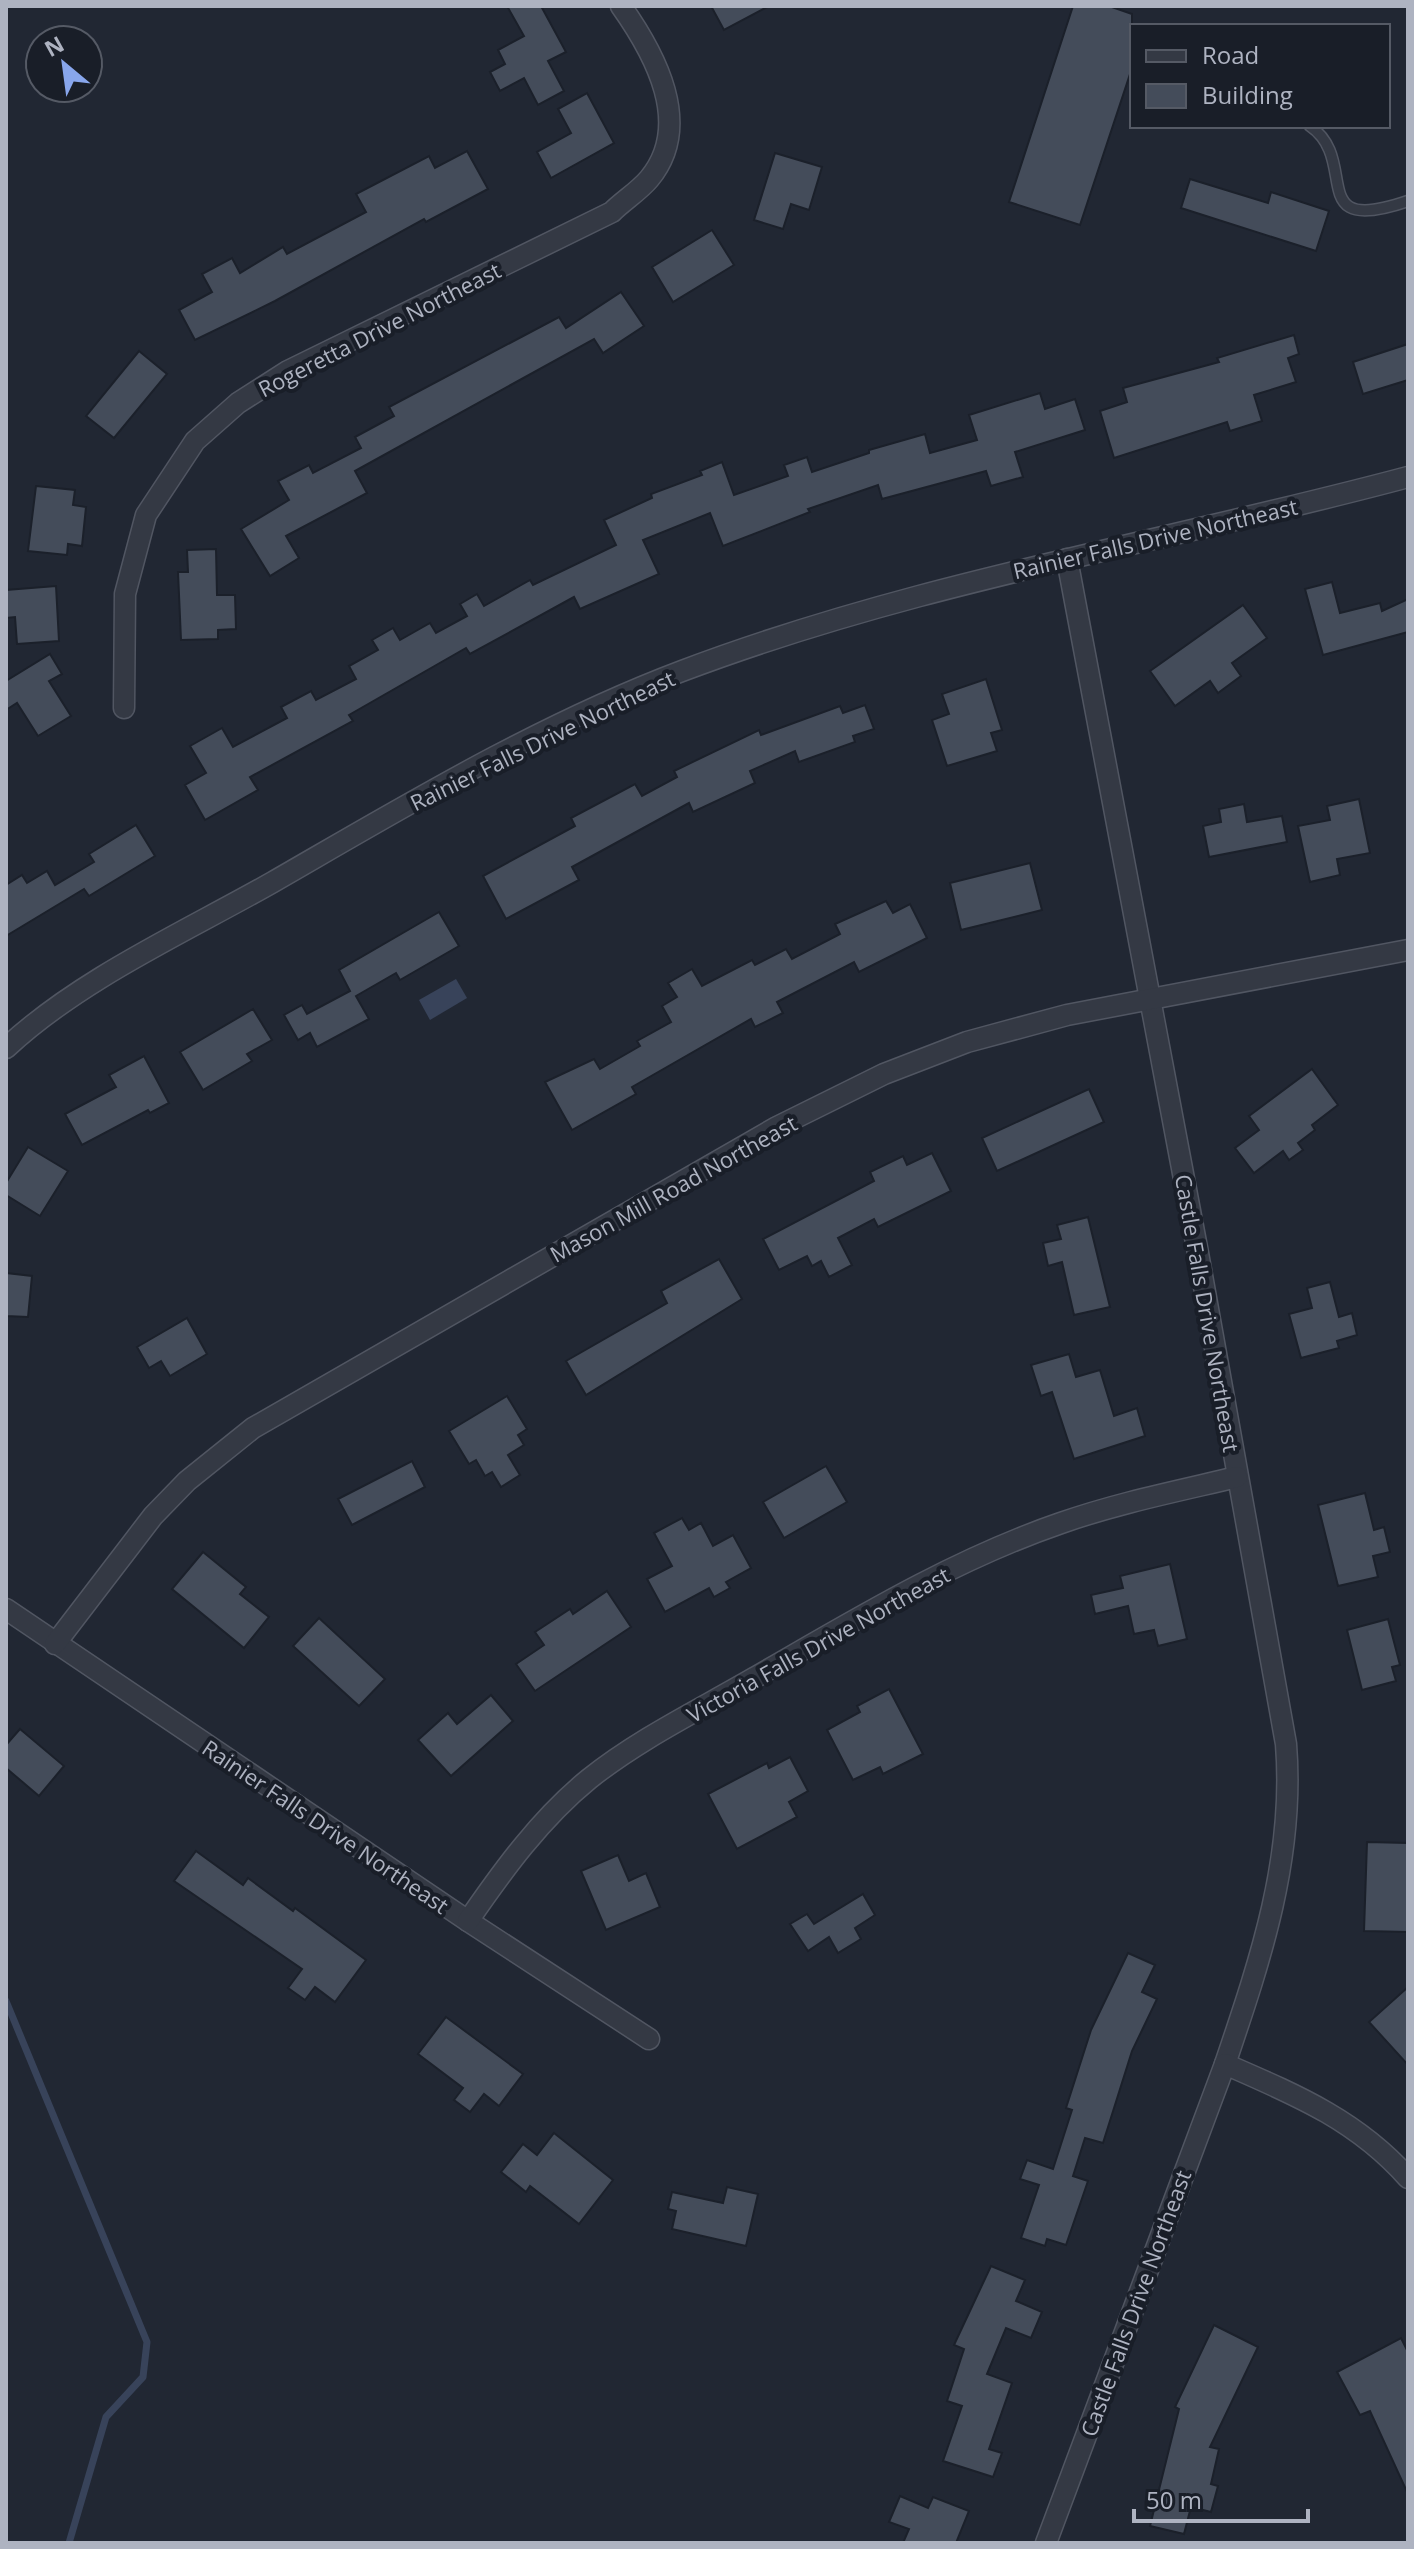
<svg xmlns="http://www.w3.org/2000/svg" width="1414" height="2549" viewBox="0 0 1414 2549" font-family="'Open Sans',sans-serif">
	<rect width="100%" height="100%" fill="#212733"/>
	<!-- water -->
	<path fill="#38435a" d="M456,979L467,998L430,1020L419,1000Z"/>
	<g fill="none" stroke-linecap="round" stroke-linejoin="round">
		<!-- stream -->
		<path stroke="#38435a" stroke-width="7" d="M6,2001L147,2342L143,2377L106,2417L69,2543"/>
	</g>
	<!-- building -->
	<g fill="#444c5a" stroke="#1b202a" stroke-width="2">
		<path d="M507,6H541L566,52L548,61L564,91L538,105L524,78L500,91L490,72L505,64L498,50L524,36Z"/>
		<path d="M711,6H769L724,30Z"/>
		<path d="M1073,6H1109L1132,14V68L1080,225L1009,202Z"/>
		<path d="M587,93L614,143L551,178L537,152L571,133L558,109Z"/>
		<path d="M467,151L488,189L426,222L424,219L275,301L195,340L179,310L212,292L202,274L232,258L240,273L283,247L287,254L366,212L356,194L429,156L435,168Z"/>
		<path d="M775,153L822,167L809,210L791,204L783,229L754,220Z"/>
		<path d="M1190,179L1268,203L1271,192L1329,211L1316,251L1181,208Z"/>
		<path d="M712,230L734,265L673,302L652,267Z"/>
		<path d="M621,292L644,326L603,353L594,339L355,471L367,493L286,536L299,558L270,576L241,529L289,500L278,481L309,465L313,473L361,448L355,437L394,416L389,407L559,317L566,328Z"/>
		<path d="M1294,335L1299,354L1288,358L1296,382L1254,395L1262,421L1230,431L1227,422L1114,458L1100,411L1127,402L1123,388L1219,362L1217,358Z"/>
		<path d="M1408,344V380L1363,394L1353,362Z"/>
		<path d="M139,351L167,374L114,438L86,416Z"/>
		<path d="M1040,393L1045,409L1075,399L1085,430L1015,452L1023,477L991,486L986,471L882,499L878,485L808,509L810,512L723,546L710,513L643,540L659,574L580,609L574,597L470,654L466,648L349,715L353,721L250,777L258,790L205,820L185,785L206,773L190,746L222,728L233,747L287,718L281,707L311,691L316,700L356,679L349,666L378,650L372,640L393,628L400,640L430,623L436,633L467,616L460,604L477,594L484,606L530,580L533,585L616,545L604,520L652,498L651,494L702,475L700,471L722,462L734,495L788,476L784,465L807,457L812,472L869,453V450L925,434L930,453L977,440L969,415Z"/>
		<path d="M36,486L75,490L73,505L86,507L82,546L68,544L67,555L28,551Z"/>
		<path d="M216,549L217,595H235L236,629L218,630V639L181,640L178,572H188L187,550Z"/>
		<path d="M1332,582L1340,613L1380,603L1382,611L1408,599V632L1323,655L1305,589Z"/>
		<path d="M56,586L59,641L17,644L15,617L6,618V590Z"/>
		<path d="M1243,605L1267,638L1232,663L1241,676L1218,693L1210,681L1175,706L1150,671Z"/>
		<path d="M50,654L62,674L49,681L71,716L38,736L17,703L6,710V681Z"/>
		<path d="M986,679L1002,730L991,733L997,751L947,766L932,720L949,714L942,694Z"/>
		<path d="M865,705L874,729L853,736L855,742L799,762L795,751L750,771L755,783L693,812L689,803L572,867L579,880L506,919L483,876L575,826L571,818L635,784L642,796L677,777L674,771L759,730L761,735L840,706L843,713Z"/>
		<path d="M1359,799L1370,853L1337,859L1340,875L1310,882L1298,826L1330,820L1327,806Z"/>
		<path d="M1244,804L1247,822L1282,816L1287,842L1209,857L1203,826L1221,822L1219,809Z"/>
		<path d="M136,825L155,856L89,896L84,889L6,936V885L22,875L27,883L47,871L55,885L94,862L89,854Z"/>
		<path d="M1030,863L1042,910L961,930L950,883Z"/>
		<path d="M886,901L893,913L910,904L927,938L859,972L854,962L777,1002L783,1013L755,1027L751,1019L632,1087L636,1094L572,1130L545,1082L594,1059L600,1069L640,1046L637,1041L671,1022L662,1006L677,997L668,983L692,969L702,986L752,960L755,965L786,949L792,959L840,934L835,924Z"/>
		<path d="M439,912L459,946L400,980L396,973L356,996L369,1019L317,1047L310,1033L298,1040L284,1015L302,1005L307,1014L350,991L339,970Z"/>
		<path d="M253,1009L272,1040L247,1054L252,1061L203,1090L180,1052Z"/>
		<path d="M144,1056L169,1103L150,1113L148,1110L82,1145L65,1114L116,1087L109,1075Z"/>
		<path d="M1312,1069L1338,1105L1312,1125L1315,1130L1298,1143L1303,1150L1289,1160L1283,1151L1254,1173L1235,1148L1259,1130L1249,1116Z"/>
		<path d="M1089,1089L1104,1122L997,1171L982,1138Z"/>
		<path d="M28,1147L68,1171L40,1216L6,1195V1183Z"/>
		<path d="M932,1153L951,1191L878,1227L874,1219L838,1238L852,1265L829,1277L821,1261L812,1266L807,1256L779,1270L763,1239L874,1181L870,1172L903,1156L907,1165Z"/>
		<path d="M1088,1217L1110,1307L1074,1315L1062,1262L1048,1266L1043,1243L1061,1239L1057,1225Z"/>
		<path d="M719,1259L742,1299L586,1395L566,1361L667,1303L661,1291Z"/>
		<path d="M6,1273L32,1276L28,1317L6,1316Z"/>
		<path d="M1330,1282L1339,1317L1352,1313L1357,1335L1337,1341L1339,1348L1301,1358L1289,1314L1312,1308L1307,1288Z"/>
		<path d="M187,1318L207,1354L170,1376L161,1361L149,1368L137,1347Z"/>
		<path d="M1069,1354L1076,1377L1100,1370L1114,1416L1137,1408L1145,1436L1074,1459L1052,1392L1041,1396L1031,1365Z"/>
		<path d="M507,1396L527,1429L518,1435L524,1445L508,1455L520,1475L501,1487L492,1472L485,1476L476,1460L469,1464L449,1431Z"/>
		<path d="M412,1461L425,1487L352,1525L338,1499Z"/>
		<path d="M826,1466L847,1502L784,1538L763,1502Z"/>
		<path d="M1365,1493L1374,1530L1384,1527L1390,1552L1373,1556L1378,1577L1338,1586L1318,1505Z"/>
		<path d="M682,1518L689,1530L701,1523L713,1546L733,1535L751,1568L726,1582L730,1588L714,1597L709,1588L665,1612L647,1579L672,1566L654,1533Z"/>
		<path d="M203,1552L246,1587L240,1594L269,1617L244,1648L172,1589Z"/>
		<path d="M1170,1564L1187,1639L1158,1646L1154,1630L1134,1634L1128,1606L1095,1614L1091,1595L1123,1588L1120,1576Z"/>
		<path d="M607,1591L631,1627L535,1691L516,1664L544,1645L535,1632L570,1609L573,1614Z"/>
		<path d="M319,1618L385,1679L359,1706L293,1646Z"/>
		<path d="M1388,1619L1400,1665L1392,1667L1396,1681L1362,1690L1347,1630Z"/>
		<path d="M889,1689L923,1754L883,1774L880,1767L853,1780L827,1730L860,1712L857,1706Z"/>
		<path d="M491,1695L513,1721L451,1776L418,1740L448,1713L457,1724Z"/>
		<path d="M20,1729L64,1766L39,1796L6,1768V1745Z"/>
		<path d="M790,1757L808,1791L789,1802L797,1817L737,1849L708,1794L767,1763L769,1768Z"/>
		<path d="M1367,1842L1408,1843V1932L1364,1931Z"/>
		<path d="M196,1851L243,1885L248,1878L293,1911L295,1908L366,1960L335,2002L315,1987L305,2000L288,1988L302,1969L174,1881Z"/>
		<path d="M618,1855L629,1881L646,1873L660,1907L606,1930L581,1871Z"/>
		<path d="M863,1894L875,1915L855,1928L861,1939L838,1953L829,1937L808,1951L790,1924L807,1914L814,1924Z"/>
		<path d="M1128,1953L1155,1965L1142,1992L1157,1999L1132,2051L1103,2143L1085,2138L1073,2176L1088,2181L1066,2245L1047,2239L1045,2246L1021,2238L1039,2185L1020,2179L1027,2160L1053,2169L1072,2110L1066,2108L1091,2030Z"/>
		<path d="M1408,1987V2065L1369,2022Z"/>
		<path d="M446,2017L523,2074L499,2106L484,2094L470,2112L454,2100L463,2088L418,2054Z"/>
		<path d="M554,2133L613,2180L579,2224L530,2186L526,2192L501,2172L523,2144L537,2155Z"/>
		<path d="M727,2187L758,2194L746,2246L672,2229L676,2211L668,2209L672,2192L723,2203Z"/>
		<path d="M991,2266L1025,2280L1016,2301L1042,2312L1031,2338L1006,2328L987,2374L1012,2383L989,2449L1002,2453L993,2477L943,2461L962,2406L947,2401L964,2349L954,2345Z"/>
		<path d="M1214,2325L1258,2347L1210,2447L1219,2449L1211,2484L1218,2486L1211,2512L1191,2507L1184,2534L1150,2526L1179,2409L1175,2407Z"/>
		<path d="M1401,2338L1408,2352V2494L1370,2411L1360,2415L1337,2372Z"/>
		<path d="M900,2496L928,2508L933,2497L969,2511L956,2543H903L909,2529L889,2522Z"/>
	</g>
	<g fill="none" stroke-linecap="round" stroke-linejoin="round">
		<defs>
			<path id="service" d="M1310,126C1361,161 1303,237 1408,201"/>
			<g id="minor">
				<path d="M1067,559L1198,1253L1286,1744C1295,1857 1261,1958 1225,2064"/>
				<path d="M124,708L125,594L146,515L195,441L238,403L288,371L612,212C623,201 639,191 649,179C694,125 655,54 621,6"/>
				<path d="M6,1048C80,979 185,932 273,882C405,806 539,725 682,671C917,582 1166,542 1408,477"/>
				<path d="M6,1609L468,1921L649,2039"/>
				<path d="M55,1644L153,1516L187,1481L253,1428L777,1127L884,1074L967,1042L1067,1015L1408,950"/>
				<path d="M468,1921C503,1870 541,1818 589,1779C639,1739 699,1710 754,1678C853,1621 953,1560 1061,1523C1118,1503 1178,1491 1237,1477"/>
				<path d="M1046,2543L1225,2064C1294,2094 1357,2120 1408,2178"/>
			</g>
		</defs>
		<!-- service casing -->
		<use href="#service" stroke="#515662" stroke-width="13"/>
		<!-- minor casing -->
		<use href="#minor" stroke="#515662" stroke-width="23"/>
		<!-- service -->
		<use href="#service" stroke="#343944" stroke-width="10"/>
		<!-- minor -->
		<use href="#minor" stroke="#343944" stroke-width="20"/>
	</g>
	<g text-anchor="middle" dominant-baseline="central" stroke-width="8" stroke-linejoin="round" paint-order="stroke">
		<!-- street labels -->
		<g font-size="22" fill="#aeb3c1" stroke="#191e28">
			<text transform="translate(379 329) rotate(-27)">Rogeretta Drive Northeast</text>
			<text transform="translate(1155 538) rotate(-13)">Rainier Falls Drive Northeast</text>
			<text transform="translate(542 740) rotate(-26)">Rainier Falls Drive Northeast</text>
			<text transform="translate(673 1188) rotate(-29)">Mason Mill Road Northeast</text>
			<text transform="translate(1208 1313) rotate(80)">Castle Falls Drive Northeast</text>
			<text transform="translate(818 1644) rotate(-29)">Victoria Falls Drive Northeast</text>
			<text transform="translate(326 1826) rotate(34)">Rainier Falls Drive Northeast</text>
			<text transform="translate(1135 2303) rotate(-70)">Castle Falls Drive Northeast</text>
		</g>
	</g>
	<!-- border -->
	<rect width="1414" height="2549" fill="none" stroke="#aeb3c1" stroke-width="16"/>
	<!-- legend -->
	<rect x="1130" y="24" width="260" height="104" fill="#191e28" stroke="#555a65" stroke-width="2"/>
	<rect x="1146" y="50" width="40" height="12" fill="#343944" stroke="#555a65" stroke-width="2"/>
	<text x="1202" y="64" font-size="24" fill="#aeb3c1">Road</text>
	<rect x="1146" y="84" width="40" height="24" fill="#444c5a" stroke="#555a65" stroke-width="2"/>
	<text x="1202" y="104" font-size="24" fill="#aeb3c1">Building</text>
	<!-- north arrow -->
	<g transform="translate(64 64) rotate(331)"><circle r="38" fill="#191e28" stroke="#555a65" stroke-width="2"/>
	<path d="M0-6L14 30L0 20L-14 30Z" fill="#88a6ec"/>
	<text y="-12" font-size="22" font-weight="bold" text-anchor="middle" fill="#aeb3c1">N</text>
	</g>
	<!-- scale -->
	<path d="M1134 2509v12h174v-12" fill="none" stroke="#aeb3c1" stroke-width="4"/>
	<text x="1146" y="2509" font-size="24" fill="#aeb3c1" stroke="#191e28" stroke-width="6" paint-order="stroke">50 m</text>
</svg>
